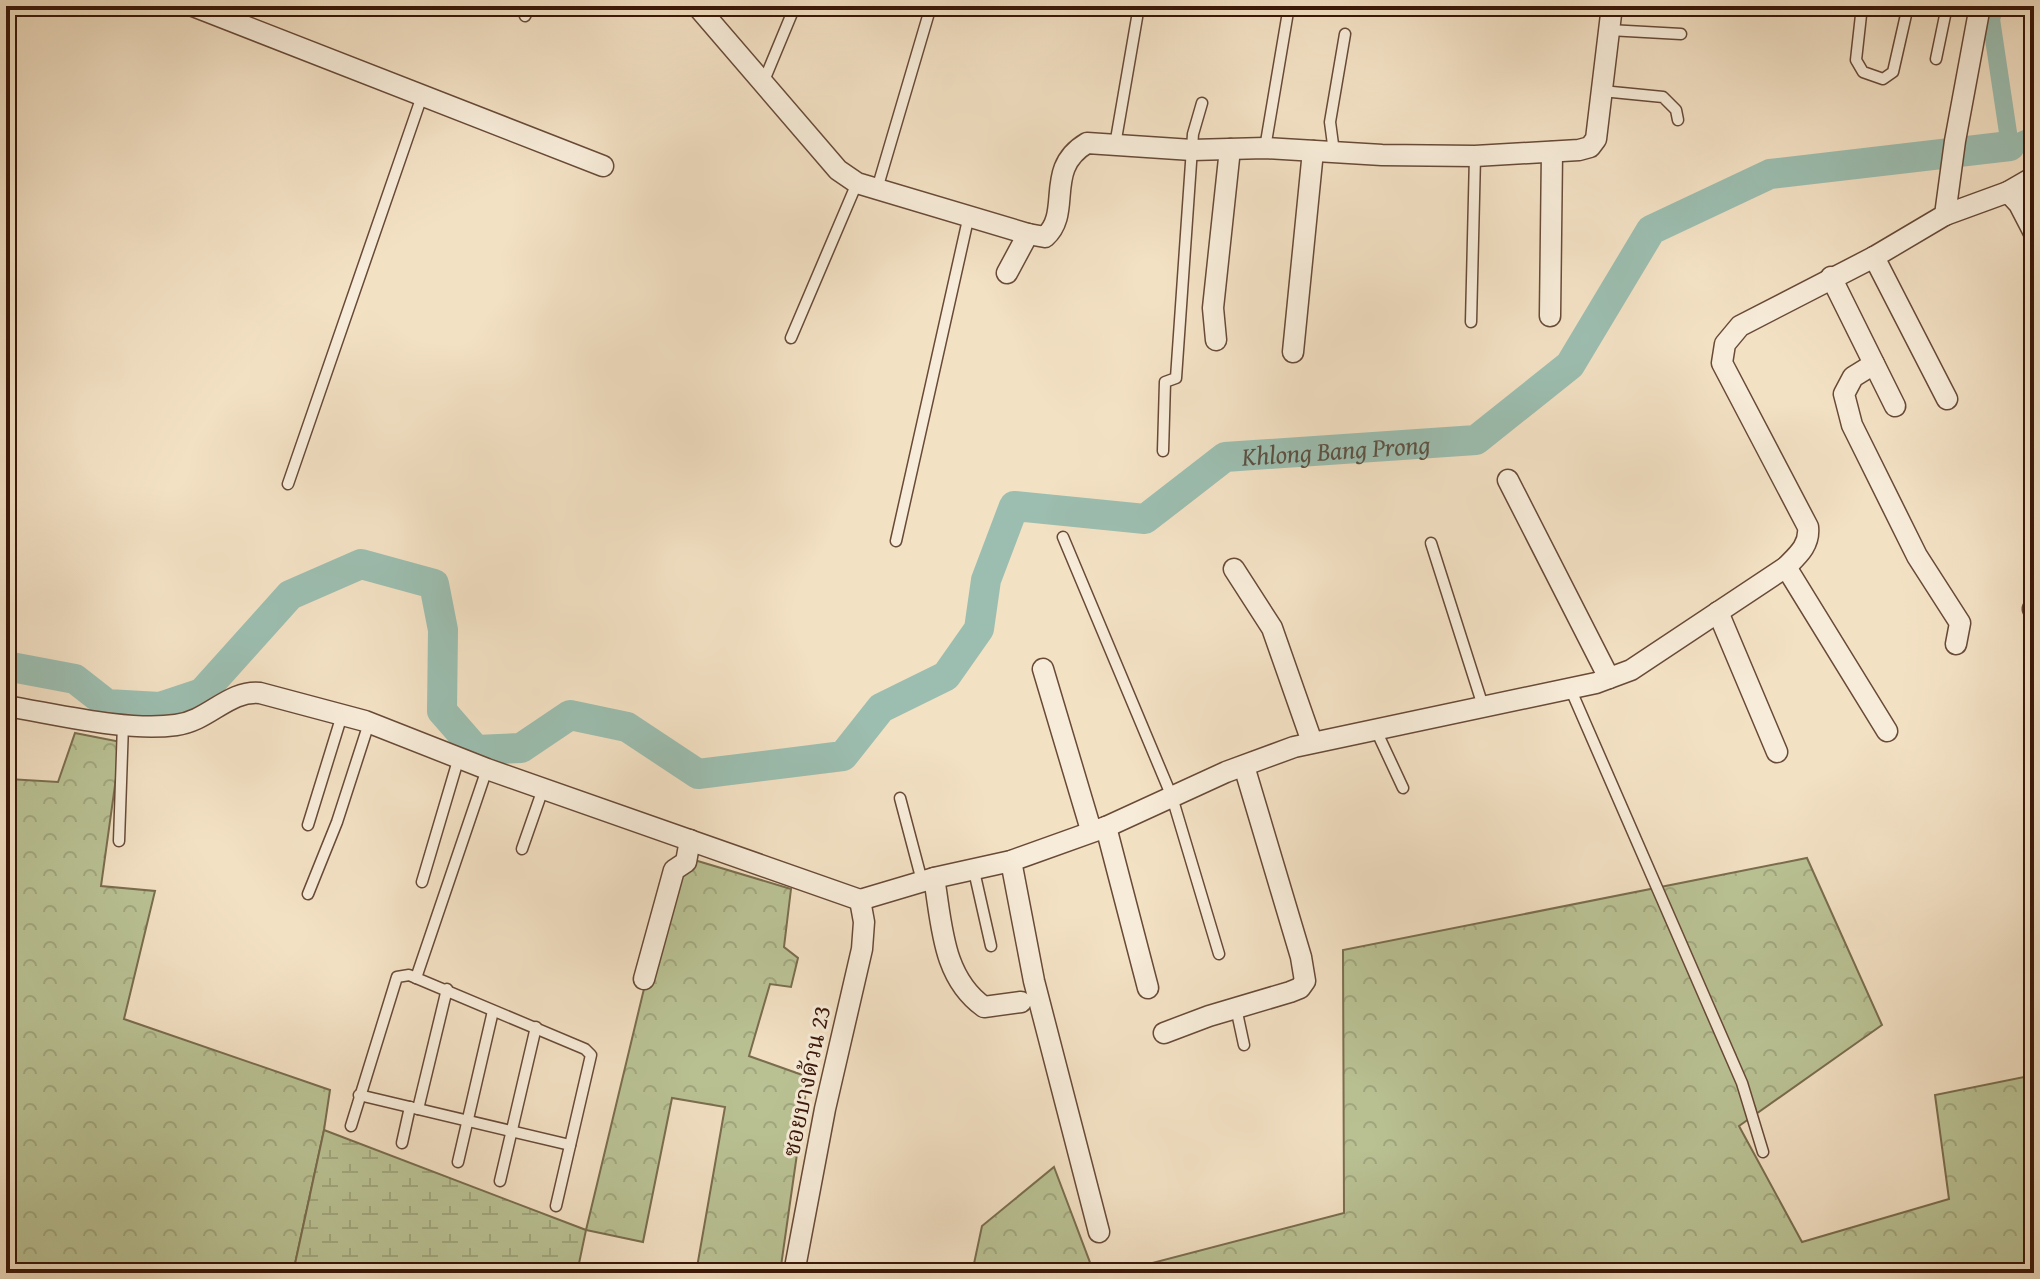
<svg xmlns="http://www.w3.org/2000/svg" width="2040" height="1279" viewBox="0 0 2040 1279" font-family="'Gentium Book Plus','Noto Serif Thai',serif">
	<defs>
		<pattern id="forest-crowns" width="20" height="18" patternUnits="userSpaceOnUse" patternTransform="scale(2)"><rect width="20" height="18" fill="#bac395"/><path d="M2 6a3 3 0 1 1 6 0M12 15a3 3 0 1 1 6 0" fill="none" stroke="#a1a77f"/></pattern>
		<pattern id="wetland-marsh" width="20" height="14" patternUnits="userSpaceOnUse" patternTransform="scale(2)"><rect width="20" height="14" fill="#bac395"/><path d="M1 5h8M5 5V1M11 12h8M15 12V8" fill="none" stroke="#a1a77f"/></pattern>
	</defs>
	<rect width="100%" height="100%" fill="#f3e1c4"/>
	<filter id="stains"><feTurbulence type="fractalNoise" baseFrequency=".0025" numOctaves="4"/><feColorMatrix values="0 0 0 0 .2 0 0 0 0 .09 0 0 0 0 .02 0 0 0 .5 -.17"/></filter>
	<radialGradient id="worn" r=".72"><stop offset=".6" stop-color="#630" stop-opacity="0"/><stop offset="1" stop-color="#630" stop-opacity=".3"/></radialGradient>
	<!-- forest -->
	<g fill="url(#forest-crowns)" stroke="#7a6d4e" stroke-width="2">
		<path d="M75,733L121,742L101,886L155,891L124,1019L330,1090L324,1130L293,1273H6V932L14,902L6,897V793L9,779L58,782Z"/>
		<path d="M1807,858L1882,1025L1739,1126L1802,1242L1949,1199L1935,1095L2034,1075V1273H1114L1344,1213L1343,950Z"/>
		<path d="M691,859L791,889L784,947L798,958L791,987L770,984L749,1056L808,1077L780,1273H696L725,1107L672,1098L643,1242L586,1230L674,864Z"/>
		<path d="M1054,1167L1094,1273H972L982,1226Z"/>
	</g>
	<!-- wetland -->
	<path fill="url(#wetland-marsh)" stroke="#7a6d4e" stroke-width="2" d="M324,1130L586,1230L577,1273H293Z"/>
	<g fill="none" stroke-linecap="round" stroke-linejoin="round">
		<!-- canal -->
		<path stroke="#9cbeb0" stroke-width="18" d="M1995,6L1991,19L2010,146L2034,135"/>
		<!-- river -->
		<path stroke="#9cbeb0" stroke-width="30" id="s1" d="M6,666L75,679L107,704L160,707L202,693L290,595L361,564L434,584L443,630L442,711L476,750L521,748L570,715L627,727L698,774L843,756L881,708L946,676L979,629L986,580L1014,506L1145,519L1225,457L1476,440L1570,365L1651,230L1770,174L2010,146"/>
		<defs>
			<g id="lane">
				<path d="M1862,6L1856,60L1863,72L1883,79L1893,72L1908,6"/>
				<path d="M525,16L530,6"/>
				<path d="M1609,30L1681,34"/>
				<path d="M1936,59L1947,6"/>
				<path d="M763,83L795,6"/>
				<path d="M1602,91L1663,97L1676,110L1678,120"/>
				<path d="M1115,145L1139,6"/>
				<path d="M1265,148L1289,6"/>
				<path d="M1334,152L1330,122L1345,34"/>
				<path d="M877,189L931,6"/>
				<path d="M1471,322L1475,156"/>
				<path d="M791,338L857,183"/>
				<path d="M1163,451L1165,382L1176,378L1193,134L1202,103"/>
				<path d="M288,484L422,96"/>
				<path d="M1063,537L1172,797L1219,954"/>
				<path d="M896,541L969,215"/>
				<path d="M1431,543L1483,706"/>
				<path d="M1570,688L1742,1083L1763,1152"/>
				<path d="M1375,728L1403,788"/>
				<path d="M900,798L922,881"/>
				<path d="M308,825L342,715"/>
				<path d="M119,841L123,724"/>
				<path d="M522,849L543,789"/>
				<path d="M974,871L991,946"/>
				<path d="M422,882L459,757"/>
				<path d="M308,894L337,822L369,723"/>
				<path d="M416,978L487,769"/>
				<path d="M1236,1008L1244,1045"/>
				<path d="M359,1095L570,1145"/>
				<path d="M418,1109L447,989"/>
				<path d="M351,1126L397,977L409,975L585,1049L591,1055L556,1206"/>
				<path d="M402,1143L410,1107"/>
				<path d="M458,1162L493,1011"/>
				<path d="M500,1181L536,1027"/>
			</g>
			<g id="street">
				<path d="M193,6L603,166"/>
				<path d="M697,6L838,170L857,183L1028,234L1045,237C1073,212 1043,169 1087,143L1192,150L1265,148L1382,155L1475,156L1579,150L1590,147L1596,139L1612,6"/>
				<path d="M2008,192L2034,177"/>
				<path d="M1945,215L2008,192L2019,204L2034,233"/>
				<path d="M1874,257L1947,399"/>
				<path d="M1007,273L1028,234"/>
				<path d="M1831,277L1895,406"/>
				<path d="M1550,316L1552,152"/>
				<path d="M1216,340L1213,308L1230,149"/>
				<path d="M1293,352L1313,151"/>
				<path d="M1874,364L1853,377L1844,394L1852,425L1917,556L1960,623L1956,644"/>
				<path d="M1508,480L1609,678"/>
				<path d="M1786,567L1887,731"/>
				<path d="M1234,569L1272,628L1312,742"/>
				<path d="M2033,609H2034"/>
				<path d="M1718,612L1777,752"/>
				<path d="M1043,669L1091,830"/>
				<path d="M6,706C56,714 127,732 176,725C209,721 228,690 260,693L365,721L487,769L860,900L934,878L1011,861L1106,827L1226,772L1294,747L1596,683L1631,670L1786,567C1798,555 1810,545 1808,527L1722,363L1725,344L1740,326L1874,257L1945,215L1955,141L1980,6"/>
				<path d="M1106,827L1148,988"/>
				<path d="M1011,861L1034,981L1099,1232"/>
				<path d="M934,878C942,924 942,977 984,1007L1021,1002"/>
				<path d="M644,979L674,870L686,862L690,840"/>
				<path d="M1164,1033L1209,1016L1290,992L1300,988L1305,981L1301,957L1244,766"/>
				<path d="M794,1273L825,1109L862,949L864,922L860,900"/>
			</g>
		</defs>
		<!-- lane casing -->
		<use href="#lane" stroke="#684a37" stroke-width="13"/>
		<!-- street casing -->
		<use href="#street" stroke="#684a37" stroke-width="23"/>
		<!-- lane -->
		<use href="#lane" stroke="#f7ecd9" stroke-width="10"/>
		<!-- street -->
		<use href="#street" stroke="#f7ecd9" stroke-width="20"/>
	</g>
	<g text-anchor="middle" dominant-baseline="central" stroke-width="6" stroke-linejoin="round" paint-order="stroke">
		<!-- street labels -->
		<g font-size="24" fill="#391708" stroke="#f7ecd9">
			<text transform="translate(806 1081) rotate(-78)">ซอยบางด้วน 23</text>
		</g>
		<!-- water labels -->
		<g font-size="26" font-style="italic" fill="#5c5143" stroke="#f7ecd9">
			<text stroke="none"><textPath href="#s1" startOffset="1730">Khlong Bang Prong</textPath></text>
		</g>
	</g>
	<!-- margin -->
	<rect width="2040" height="1279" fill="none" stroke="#f3e1c4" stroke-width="32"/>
	<rect x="8" y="8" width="2024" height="1263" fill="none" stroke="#391708" stroke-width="4"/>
	<rect x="16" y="16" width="2008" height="1247" fill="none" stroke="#391708" stroke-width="2"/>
	<rect width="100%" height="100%" filter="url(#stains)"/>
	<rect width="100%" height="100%" fill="url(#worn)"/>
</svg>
